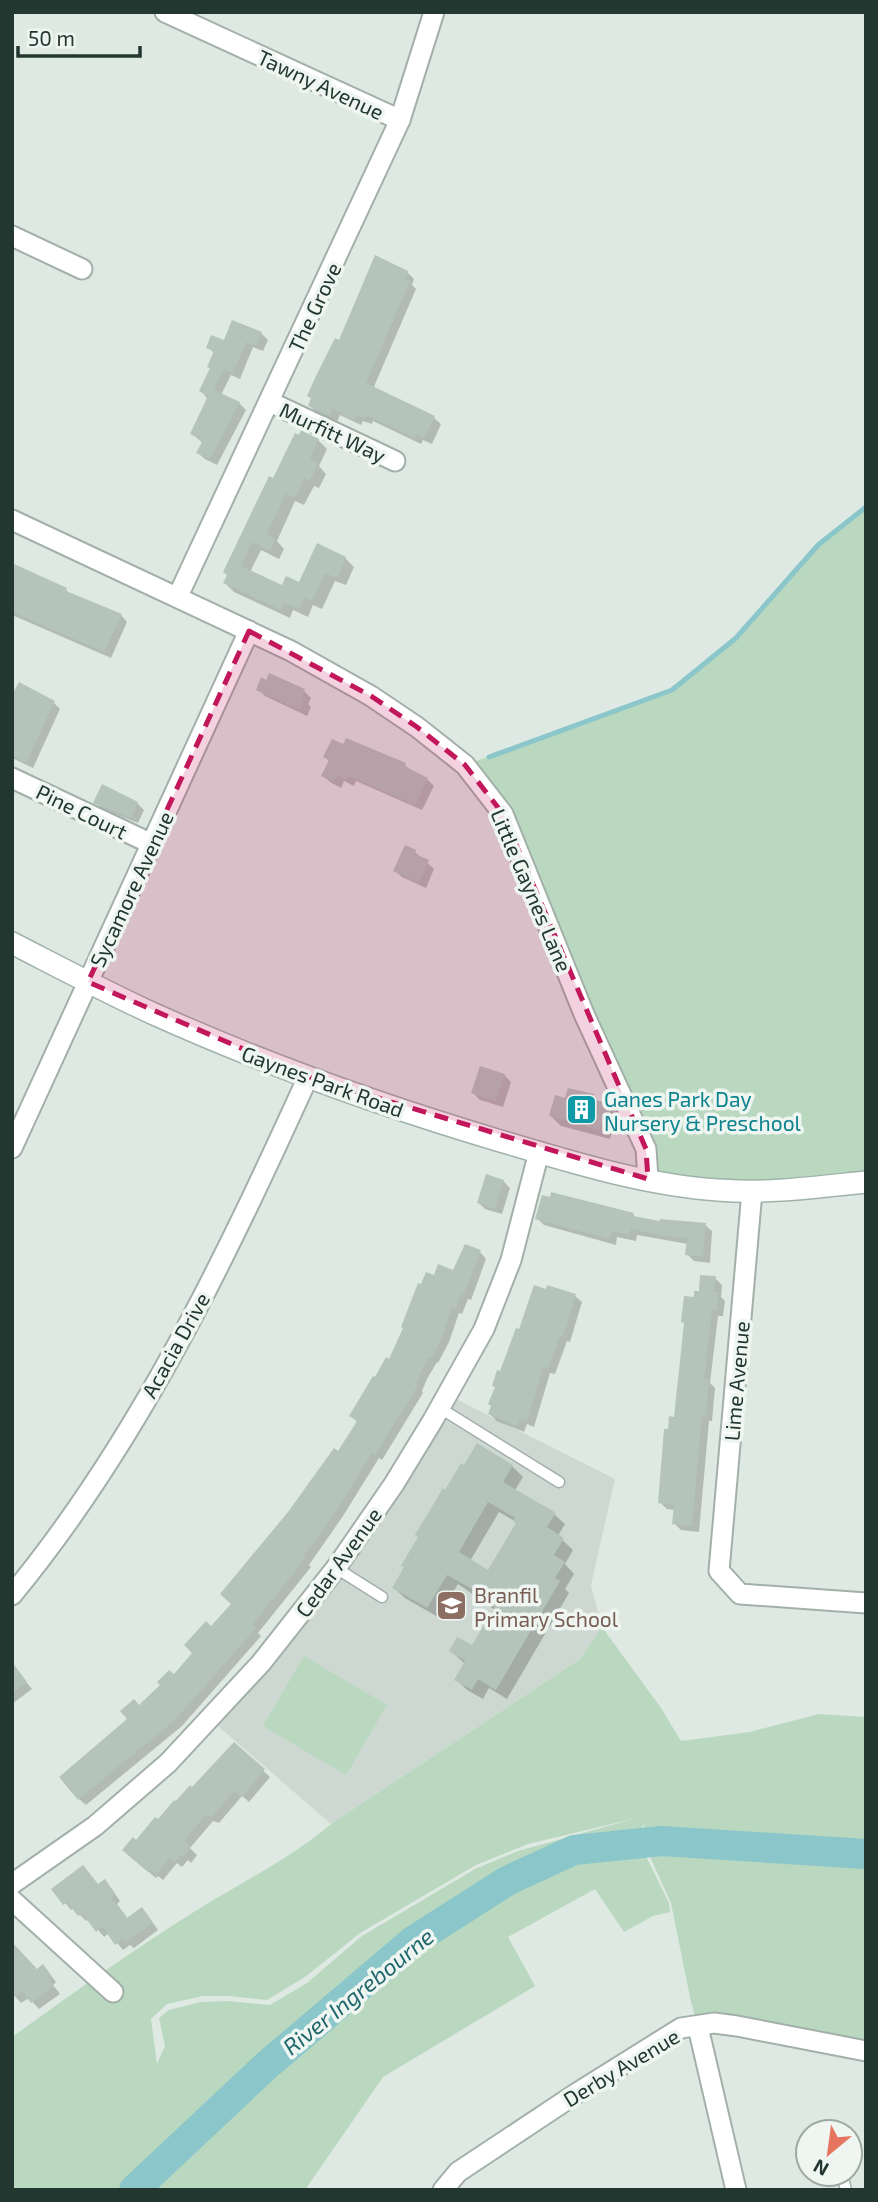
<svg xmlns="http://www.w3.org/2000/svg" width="878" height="2202" viewBox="0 0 878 2202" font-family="'Exo 2',sans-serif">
	<rect width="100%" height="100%" fill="#dfe9e3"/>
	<!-- built -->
	<path fill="#cdd8d2" d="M448,1395L615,1479L591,1585L602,1627L580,1659L331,1824L211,1720L261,1663Z"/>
	<!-- green -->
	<g fill="#b9d8bf" fill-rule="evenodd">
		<path d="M866,507V1182L795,1189L648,1179L503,814L465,765L672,690L736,638L818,545Z"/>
		<path d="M602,1627L661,1708L681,1741L750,1732L819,1714L866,1717V2051L698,2027L691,2002L671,1903L641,1837L645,1822L637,1838L669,1903L670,1912L653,1916L624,1932L595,1889L508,1937L535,1986L383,2077L305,2190H12V2037C73,1993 133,1950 197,1910C242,1882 290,1859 331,1824L580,1659ZM637,1818L518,1851L475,1869L362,1936L307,1983L270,2005L229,2001L201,2002L169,2010L159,2018L165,2046L157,2064L151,2019L167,2004L203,1996H228L267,2000L305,1977L360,1933L476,1865L528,1844Z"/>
		<path d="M304,1656L387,1705L346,1775L263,1726Z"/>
	</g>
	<!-- shadow -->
	<g fill="#0003" fill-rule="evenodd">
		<path d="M407,272L414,279L412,285L416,289L373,389L434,418L441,424L432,444L423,440L421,444L373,421L372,424L363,421L361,425L340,415L337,422L317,413L310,406L340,342Z"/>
		<path d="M261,333L268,340L263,351L253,347L240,379L231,375L221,395L239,403L246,410L217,465L205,459L198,453L203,443L192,434L207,398L201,391L212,369L215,354L208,347Z"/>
		<path d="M318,440L327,449L319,466L326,474L319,488L314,486L304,505L295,501L277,541L284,549L279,559L261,550L250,572L282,587L300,585L345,558L354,567L346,585L335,581L322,609L313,605L308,617L293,610L290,618L234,592L225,583L274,480Z"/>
		<path d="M12,566L66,590L71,595L121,615L127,622L111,658L12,615Z"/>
		<path d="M258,689L304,691L311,698L308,704L311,707L307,716L265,696Z"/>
		<path d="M12,699L53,702L60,709L33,768L12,758Z"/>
		<path d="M344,747L405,765L412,772L427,779L434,786L422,810L356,781L354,786L344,781L341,788L330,782L323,776L330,762L325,757Z"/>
		<path d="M95,802L137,803L144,810L138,823L102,809Z"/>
		<path d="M415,852L434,869L426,888L402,877L395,871Z"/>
		<path d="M504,1075L511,1082L503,1107L480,1100L473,1093Z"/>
		<path d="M593,1096L599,1103L611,1106L622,1116L617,1134L612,1132L610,1139L561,1126L551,1116L567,1100Z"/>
		<path d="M503,1181L510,1188L502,1214L485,1209L479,1203Z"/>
		<path d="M633,1214L637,1219L661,1224L705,1225L712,1231L710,1263L694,1261L687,1254L688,1244L637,1235L636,1241L617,1237L616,1245L544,1225L537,1218Z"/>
		<path d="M480,1252L486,1259L471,1300L468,1299L462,1314L459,1313L449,1342L438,1363L437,1362L427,1379L422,1391L423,1393L382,1460L379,1458L343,1516L309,1565L311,1567L258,1633L261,1636L182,1726L86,1805L79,1799L129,1719L174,1677L233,1604L339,1453L358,1423L351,1415L390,1361L435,1277L454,1272Z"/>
		<path d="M715,1278L722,1285L721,1297L725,1301L723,1316H718L710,1383L715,1388L712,1421H709L699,1532L681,1530L674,1523L675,1510L667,1509L660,1502L670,1431L676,1419L695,1299Z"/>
		<path d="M575,1296L582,1302L570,1342L567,1341L555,1374L550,1373L534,1427L527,1424L524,1432L497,1421L490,1414L501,1373L521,1331Z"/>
		<path d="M477,1446L512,1466L523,1477L515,1490L554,1514L565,1524L558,1536L573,1550L565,1564L574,1574L565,1589L569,1593L507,1699L489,1688L483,1699L467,1690L456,1679L465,1664L451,1651L473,1648L495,1610L458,1584L438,1617L405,1598L394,1588L446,1492ZM499,1512L518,1523L489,1572L470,1561Z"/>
		<path d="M12,1670L17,1671L32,1689L12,1704Z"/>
		<path d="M234,1744L270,1777L249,1802L242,1796L219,1823L213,1821L190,1848L197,1855L191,1863L188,1860L182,1867L177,1863L163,1880L158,1876L156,1878L131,1857L136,1843L192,1790Z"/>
		<path d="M99,1886L111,1888L120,1901L117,1904L128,1919L148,1916L158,1930L134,1948L130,1945L123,1950L109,1933L104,1937L89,1919L86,1921L74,1908L71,1910L54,1889Z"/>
		<path d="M37,1971L49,1973L56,1982L53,1985L60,1994L39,2009L29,1998L21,2003L13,1994Z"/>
	</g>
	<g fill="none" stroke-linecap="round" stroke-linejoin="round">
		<!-- stream -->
		<path stroke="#8ac6ca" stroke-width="5" d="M489,757L672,690L736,638L818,545L866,507"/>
		<!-- river -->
		<path stroke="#8ac6ca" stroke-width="30" d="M134,2190L267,2065L413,1941L507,1881L574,1850L662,1841L866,1854"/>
	</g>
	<!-- building -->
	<g fill="#b4c3bc" fill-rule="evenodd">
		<path d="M375,255L408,271L405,279L410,281L366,383L435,416L424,438L416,434L414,438L366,415L365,419L357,415L354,420L333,409L330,416L308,406L311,398L307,396L315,378L335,338L339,340Z"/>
		<path d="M232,320L262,332L256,346L246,342L233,373L224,369L214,390L240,402L210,459L196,453L203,440L190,434L208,396L199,391L210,368L207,367L214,351L206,348L211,335L224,340Z"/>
		<path d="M301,430L319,439L310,459L318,463L310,481L304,478L295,498L286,493L267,534L276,539L270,551L252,542L241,566L282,585L286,576L299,582L317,543L346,557L337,578L325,573L312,601L304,598L299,609L284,603L281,610L223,583L227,575L223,572L269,476L273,478L295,433L299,435Z"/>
		<path d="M12,563L67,588L66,591L122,614L104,652L12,612Z"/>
		<path d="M269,673L305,689L302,697L305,699L300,710L256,690L261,677L266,680Z"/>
		<path d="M19,682L55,701L26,763L12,756V695Z"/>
		<path d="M346,738L406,763L404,766L428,778L415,805L349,776L346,780L337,775L334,782L321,776L329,760L323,757L332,739L343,744Z"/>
		<path d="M102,784L138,802L131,818L93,803Z"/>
		<path d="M405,845L416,850L415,854L429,860L419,883L393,871Z"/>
		<path d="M480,1066L505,1074L496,1101L471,1093Z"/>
		<path d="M568,1088L594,1094L592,1099L612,1104L607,1124L601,1123L599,1130L549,1116L555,1095L565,1098Z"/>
		<path d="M486,1174L504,1180L495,1209L477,1203Z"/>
		<path d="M551,1192L634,1213L633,1216L660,1221V1219L706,1223L703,1257L685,1255L687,1238L664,1236L631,1229L629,1235L611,1231L609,1239L535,1219L542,1195L550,1197Z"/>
		<path d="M465,1244L481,1250L464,1294L461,1293L456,1308L452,1307L443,1335L432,1358L429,1357L421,1372L416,1384L418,1385L410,1399L375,1455L372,1452L337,1510L303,1557L305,1559L252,1625L256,1628L175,1720L78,1800L59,1777L127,1719L120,1711L134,1699L139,1705L160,1685L157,1682L169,1670L174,1674L192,1653L184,1645L206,1621L211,1626L231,1604L220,1594L288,1512L334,1448L338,1451L357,1421L349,1416L373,1376L375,1377L386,1357L389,1359L403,1328L401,1327L418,1283L421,1284L426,1272L434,1275L438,1264L453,1270Z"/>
		<path d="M700,1275L716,1276L714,1292H719L717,1311L712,1310L704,1379H709L706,1416L702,1415L692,1526L672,1524L674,1505L658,1503L664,1429H668L669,1416L674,1417L684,1323L681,1322L684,1296L694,1297V1291H699Z"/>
		<path d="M534,1285L546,1289L547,1285L576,1294L563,1337L560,1336L548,1369L543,1367L527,1422L520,1419L517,1426L488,1414L491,1406L488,1404L495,1387L492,1386L497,1370L500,1371L516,1328L519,1329Z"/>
		<path d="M477,1443L513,1465L503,1482L556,1513L547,1527L564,1538L554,1555L565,1562L555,1578L560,1581L496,1690L478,1679L472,1690L454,1680L465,1661L449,1651L457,1637L472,1645L495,1607L472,1593L474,1590L447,1575L427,1608L392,1588L404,1567L401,1566L418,1537L415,1535L443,1488L445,1490L461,1463L464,1465ZM488,1502L515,1518L513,1521L516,1523L488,1570L459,1552Z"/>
		<path d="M12,1662L27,1682L12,1693Z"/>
		<path d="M234,1742L265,1769L242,1797L234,1791L212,1817L206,1815L184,1841L191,1847L183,1857L180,1855L175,1862L170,1858L156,1875L150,1870L148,1872L122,1850L133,1837L136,1840L155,1817L158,1819L174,1800L176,1801L190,1785L192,1787Z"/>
		<path d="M83,1865L98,1884L105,1879L115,1894L111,1897L127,1918L142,1907L153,1923L125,1943L123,1939L115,1945L102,1926L96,1932L82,1913L78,1916L67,1902L63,1905L51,1889Z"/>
		<path d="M12,1942L37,1969L43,1964L51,1975L48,1977L54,1986L31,2003L22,1991L12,1998Z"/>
	</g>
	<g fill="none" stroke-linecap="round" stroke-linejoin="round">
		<defs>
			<g id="lane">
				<path d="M440,1408L559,1482"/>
				<path d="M336,1568L382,1597"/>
				<path d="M842,2174L846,2190"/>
			</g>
			<g id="street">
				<path d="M165,12L400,120"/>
				<path d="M12,236L82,269"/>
				<path d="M270,402L395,461"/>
				<path d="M12,520L291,651L371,696L417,727L465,765L503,814L584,1014L646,1149L648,1179"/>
				<path d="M178,596L400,120L434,12"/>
				<path d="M12,778L152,844"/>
				<path d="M12,1148L249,631"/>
				<path d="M752,1191L719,1571L740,1594L866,1603"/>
				<path d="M12,1595C139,1441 226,1257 308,1077"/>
				<path d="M12,1884L95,1826L168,1763L261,1663L336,1568L394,1484L433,1420L484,1329L511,1260L539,1152"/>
				<path d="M12,1900L113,1992"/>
				<path d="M698,2027L736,2190"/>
				<path d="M443,2190L458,2172L577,2093L681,2028L714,2023L737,2026L866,2051"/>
			</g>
			<path id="secondary" d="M12,943C59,967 106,992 154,1014C265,1064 380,1105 497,1140C568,1161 643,1185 718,1190C767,1194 817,1187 866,1182"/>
		</defs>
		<!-- lane casing -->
		<use href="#lane" stroke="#a2b0a9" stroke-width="13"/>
		<!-- street casing -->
		<use href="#street" stroke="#a2b0a9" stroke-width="23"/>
		<!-- secondary casing -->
		<use href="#secondary" stroke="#9fb3aa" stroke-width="24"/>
		<!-- lane -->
		<use href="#lane" stroke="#fff" stroke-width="10"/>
		<!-- street -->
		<use href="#street" stroke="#fff" stroke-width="19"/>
		<!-- secondary -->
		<use href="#secondary" stroke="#fff" stroke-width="21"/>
	</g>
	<!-- marked area -->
	<path fill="#c2185b" fill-opacity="0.2" stroke="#c2185b" stroke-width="5" stroke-dasharray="14 9" stroke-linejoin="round" d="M249,631L371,696L417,727L465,765L503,814L646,1149L648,1179L308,1077L88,982Z"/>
	<!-- icons -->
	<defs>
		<symbol id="building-square" viewBox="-11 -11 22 22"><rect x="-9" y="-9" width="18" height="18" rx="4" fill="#0f9aa8" stroke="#eff6f1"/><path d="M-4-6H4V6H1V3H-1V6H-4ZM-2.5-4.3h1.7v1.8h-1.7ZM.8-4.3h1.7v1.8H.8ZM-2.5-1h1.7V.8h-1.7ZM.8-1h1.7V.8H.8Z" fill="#fff"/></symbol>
		<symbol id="school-square" viewBox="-11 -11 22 22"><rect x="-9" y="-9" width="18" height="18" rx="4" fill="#8d6e63" stroke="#eff6f1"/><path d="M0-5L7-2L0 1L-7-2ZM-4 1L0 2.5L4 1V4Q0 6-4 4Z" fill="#fff"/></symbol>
	</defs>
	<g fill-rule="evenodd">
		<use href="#building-square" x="564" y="1092" width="35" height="35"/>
		<use href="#school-square" x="434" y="1588" width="35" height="35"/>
	</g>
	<g text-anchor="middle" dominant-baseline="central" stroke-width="7" stroke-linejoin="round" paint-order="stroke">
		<!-- street labels -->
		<g font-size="21" fill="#21372f" stroke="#eff6f1">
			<text transform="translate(321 84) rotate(25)">Tawny Avenue</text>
			<text transform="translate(314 307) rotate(-65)">The Grove</text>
			<text transform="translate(333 432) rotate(25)">Murfitt Way</text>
			<text transform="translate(82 811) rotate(26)">Pine Court</text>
			<text transform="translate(131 889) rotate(-65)">Sycamore Avenue</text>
			<text transform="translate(532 890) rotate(67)">Little Gaynes Lane</text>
			<text transform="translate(323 1081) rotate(20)">Gaynes Park Road</text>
			<text transform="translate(175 1345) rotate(-61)">Acacia Drive</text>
			<text transform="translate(736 1381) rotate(-85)">Lime Avenue</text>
			<text transform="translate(338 1562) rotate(-54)">Cedar Avenue</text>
			<text transform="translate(621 2067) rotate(-31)">Derby Avenue</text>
		</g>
		<!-- culture labels -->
		<g font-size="21" fill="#0d838f" stroke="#eff6f1" text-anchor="start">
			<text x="604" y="1098">Ganes Park Day<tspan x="604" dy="24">Nursery &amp; Preschool</tspan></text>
		</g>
		<!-- education labels -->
		<g font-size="21" fill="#785e54" stroke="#eff6f1" text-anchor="start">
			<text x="474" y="1594">Branfil<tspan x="474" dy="24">Primary School</tspan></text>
		</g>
		<!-- water labels -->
		<g font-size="23" font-style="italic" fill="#21676d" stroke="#eff6f1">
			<text transform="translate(358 1991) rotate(-39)">River Ingrebourne</text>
		</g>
	</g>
	<!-- border -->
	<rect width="878" height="2202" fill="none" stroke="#21372f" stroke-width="28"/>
	<!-- north arrow -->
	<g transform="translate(829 2153) rotate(209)"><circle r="33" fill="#eff6f1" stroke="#9daaa3" stroke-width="2"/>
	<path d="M0-5L12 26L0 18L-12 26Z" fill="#e6755f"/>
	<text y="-10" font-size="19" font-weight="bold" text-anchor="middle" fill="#21372f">N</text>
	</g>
	<!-- scale -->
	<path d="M18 46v10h122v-10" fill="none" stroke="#21372f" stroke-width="3.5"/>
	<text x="28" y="46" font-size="21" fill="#21372f" stroke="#eff6f1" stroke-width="5" paint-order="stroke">50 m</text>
</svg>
